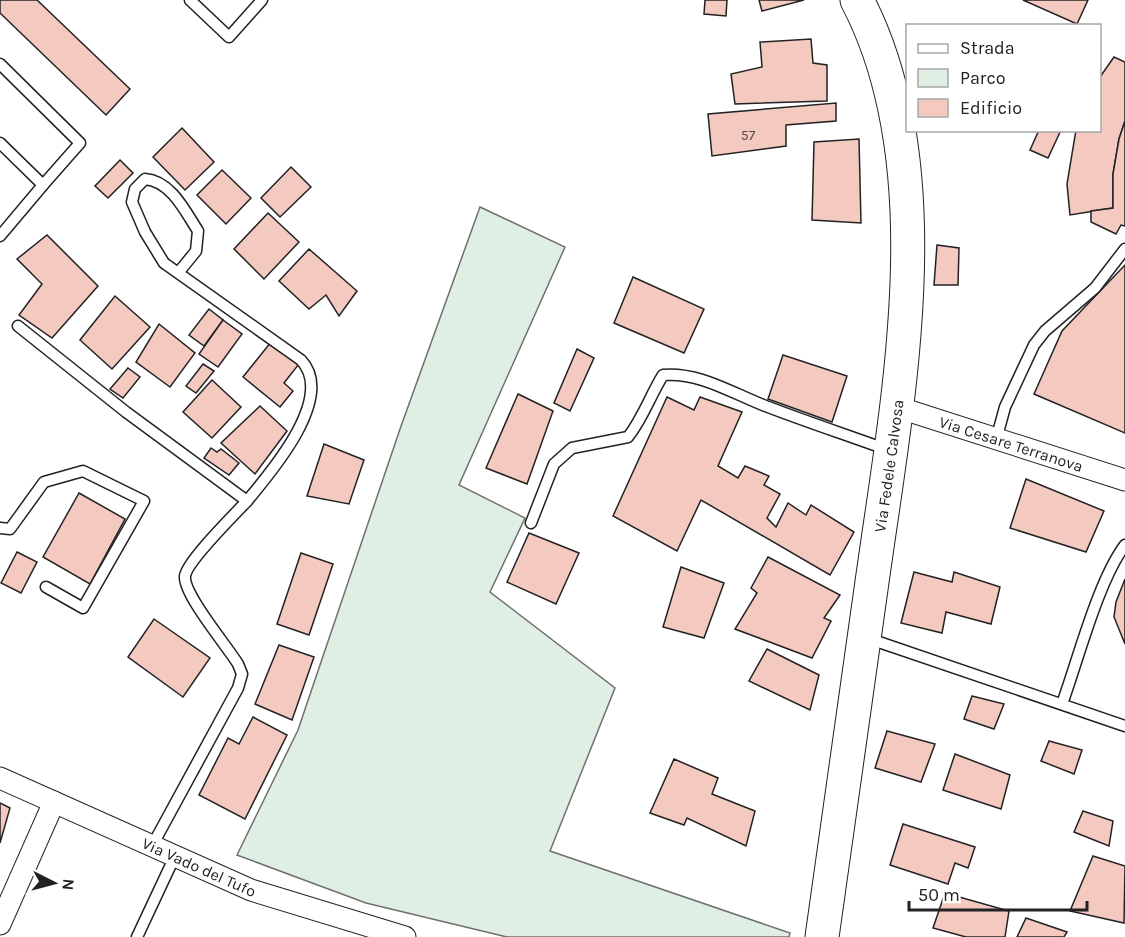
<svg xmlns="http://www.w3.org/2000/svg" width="1125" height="937" viewBox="0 0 1125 937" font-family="Karla,sans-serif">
	<rect width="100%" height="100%" fill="#fff"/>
	<!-- green -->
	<path fill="#e0efe3" stroke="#6f6f6f" stroke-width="1.5" d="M480,207L565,247L459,485L525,518L490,592L615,688L550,851L790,933L789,937H507L366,903L237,855L298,730L400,429Z"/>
	<!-- building -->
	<g fill="#f3c9c0" stroke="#222" stroke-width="1.5">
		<path d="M0,0H37L130,89L106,115L0,13Z"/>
		<path d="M705,0H727L726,16L704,14Z"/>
		<path d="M759,0H804L762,11Z"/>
		<path d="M1023,0H1088L1077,24Z"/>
		<path d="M811,39L813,63L827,65V101L735,104L731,74L762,67L760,42Z"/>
		<path d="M1114,57L1125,62V121L1119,139L1113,174V208L1070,215L1067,184L1076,130H1100V77Z"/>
		<path d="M836,103V121L786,125V146L712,156L708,114Z"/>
		<path d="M1125,121V226L1121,225L1116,234L1091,222V211L1113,208V174L1119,139Z"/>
		<path d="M182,128L214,162L185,190L153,157Z"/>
		<path d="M1039,130H1061L1048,158L1030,150Z"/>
		<path d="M859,139L861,223L812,220L814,142Z"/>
		<path d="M120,160L133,173L108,198L95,186Z"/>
		<path d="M291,167L311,187L280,217L261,198Z"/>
		<path d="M222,170L251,198L226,224L197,195Z"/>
		<path d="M268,213L299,242L264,279L234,249Z"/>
		<path d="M47,235L98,286L52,338L19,315L42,284L17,259Z"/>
		<path d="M937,245L959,248L958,285H934Z"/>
		<path d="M309,249L357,291L339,316L326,295L309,309L279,281Z"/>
		<path d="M1125,265V433L1034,394L1062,331Z"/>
		<path d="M633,277L704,309L684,353L614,323Z"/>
		<path d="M115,296L150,327L112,369L80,340Z"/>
		<path d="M209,309L223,320L204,346L189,335Z"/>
		<path d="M223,320L242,334L218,367L199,354Z"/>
		<path d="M159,324L195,353L170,387L136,362Z"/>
		<path d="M271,342L299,364L284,383L293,391L280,407L243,377Z"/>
		<path d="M577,349L594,358L570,411L554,403Z"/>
		<path d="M783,355L847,376L832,422L768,399Z"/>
		<path d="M203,364L214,371L196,393L186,386Z"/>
		<path d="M128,368L140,377L123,398L110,389Z"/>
		<path d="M212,380L241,407L212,438L183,412Z"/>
		<path d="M518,394L553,411L527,484L486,468Z"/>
		<path d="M667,397L694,410L700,397L742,412L718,466L738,478L745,466L769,476L764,485L780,494L767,518L776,527L788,503L806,515L811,505L854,532L830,575L701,500L677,551L613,516Z"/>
		<path d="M260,406L287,431L255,474L221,443Z"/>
		<path d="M324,444L364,460L349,504L307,496Z"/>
		<path d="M211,448L217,452L221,449L239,463L229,475L204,458Z"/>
		<path d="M1026,479L1104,511L1086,552L1010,528Z"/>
		<path d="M79,493L125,519L90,584L43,557Z"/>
		<path d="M529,533L579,553L556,604L507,582Z"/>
		<path d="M17,552L37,562L21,593L1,583Z"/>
		<path d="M301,553L333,564L309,635L277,624Z"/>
		<path d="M768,557L840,595L824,618L831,621L812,658L735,629L757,593L751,588Z"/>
		<path d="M681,567L724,583L704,638L663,627Z"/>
		<path d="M914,572L952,582L954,572L1000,587L991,624L946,612L942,633L901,623Z"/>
		<path d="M1125,579V644L1114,617L1116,602Z"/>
		<path d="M154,619L210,658L183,697L128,657Z"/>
		<path d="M279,645L314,657L292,720L255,704Z"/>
		<path d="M767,649L819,675L810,710L749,681Z"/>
		<path d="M972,696L1004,704L994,729L964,719Z"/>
		<path d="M253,717L287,735L245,819L199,795L228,738L239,744Z"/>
		<path d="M887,731L935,744L921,782L875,768Z"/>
		<path d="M1049,741L1082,750L1074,774L1041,761Z"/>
		<path d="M955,754L1010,775L1001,809L943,790Z"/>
		<path d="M674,759L718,778L712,794L755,811L746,846L687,818L684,825L650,813Z"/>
		<path d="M0,803L10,808L0,843Z"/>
		<path d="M1083,811L1113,821L1109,846L1074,832Z"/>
		<path d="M903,824L975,847L968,868L955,863L948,884L890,865Z"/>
		<path d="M1093,856L1125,866L1124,923L1070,911Z"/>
		<path d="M945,893L1009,911L1005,937H966L933,928Z"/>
		<path d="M1026,918L1067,932L1064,937H1017Z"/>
	</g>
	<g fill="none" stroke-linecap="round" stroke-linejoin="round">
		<defs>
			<g id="service">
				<path d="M190,0L229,37L262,0"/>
				<path d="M0,64L80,143L43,185L0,143"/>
				<path d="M0,236L43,185"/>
				<path d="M178,273L196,251L198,231C185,211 171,181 145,179L135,189L132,202L145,232L164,263L301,360C336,397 272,471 247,501"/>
				<path d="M18,326L126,412L247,501C235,514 187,561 185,576C183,594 227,646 238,664L242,674L238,688L152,846"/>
				<path d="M996,440L1005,407L1034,345L1045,331L1095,288L1125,249"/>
				<path d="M531,523L554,464L572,448L628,437C643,418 650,396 663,375C699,372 730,392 763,405C804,421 847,435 888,450"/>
				<path d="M0,528L10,529L44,482L83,471L144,501L83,608L46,587"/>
				<path d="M867,638L1125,726"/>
				<path d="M1062,704C1078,660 1098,581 1125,545"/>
				<path d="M137,937L175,856"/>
			</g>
			<g id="minor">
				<path id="s1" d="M897,407L1125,480"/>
				<path id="s2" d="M0,778L251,890L405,937"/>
				<path d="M0,924L54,802"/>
			</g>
			<g id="primary">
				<path id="s3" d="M822,937C839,819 855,700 872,582C897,402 945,168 857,0"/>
			</g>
		</defs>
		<!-- service casing -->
		<use href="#service" stroke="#222" stroke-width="13"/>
		<!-- minor casing -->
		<use href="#minor" stroke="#222" stroke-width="23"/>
		<!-- primary casing -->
		<use href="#primary" stroke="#222" stroke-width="35"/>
		<!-- service -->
		<use href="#service" stroke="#fff" stroke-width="10"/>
		<!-- minor -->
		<use href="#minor" stroke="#fff" stroke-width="21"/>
		<!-- primary -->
		<use href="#primary" stroke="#fff" stroke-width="33"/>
	</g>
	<g text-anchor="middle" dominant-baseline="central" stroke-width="4.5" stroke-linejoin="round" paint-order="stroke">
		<!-- number labels -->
		<g font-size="14" fill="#564c4a">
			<text x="748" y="135">57</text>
		</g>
		<!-- street labels -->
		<g font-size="16" fill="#222" stroke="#fff">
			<text stroke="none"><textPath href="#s1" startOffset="120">Via Cesare Terranova</textPath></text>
			<text stroke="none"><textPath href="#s3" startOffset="476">Via Fedele Calvosa</textPath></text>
			<text stroke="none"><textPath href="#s2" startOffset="218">Via Vado del Tufo</textPath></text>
		</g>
	</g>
	<!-- legend -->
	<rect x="906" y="24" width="195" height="108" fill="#ffffff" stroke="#a7a7a7" stroke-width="1.5"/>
	<rect x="918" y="44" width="30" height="9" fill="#ffffff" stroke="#a7a7a7" stroke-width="1.5"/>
	<text x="960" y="54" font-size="18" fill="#222222">Strada</text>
	<rect x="918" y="69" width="30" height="18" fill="#e0efe3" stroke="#a7a7a7" stroke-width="1.5"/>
	<text x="960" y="84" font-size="18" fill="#222222">Parco</text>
	<rect x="918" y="99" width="30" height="18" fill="#f3c9c0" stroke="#a7a7a7" stroke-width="1.5"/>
	<text x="960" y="114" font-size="18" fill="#222222">Edificio</text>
	<!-- north arrow -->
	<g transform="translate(54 883) rotate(96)" stroke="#ffffff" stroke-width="4.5" paint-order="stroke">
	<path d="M0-4.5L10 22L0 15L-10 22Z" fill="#222222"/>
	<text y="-9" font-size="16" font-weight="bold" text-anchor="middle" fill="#222222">N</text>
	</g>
	<!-- scale -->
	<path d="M909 901v9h178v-9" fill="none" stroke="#222222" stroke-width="3"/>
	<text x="918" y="901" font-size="18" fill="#222222" stroke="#ffffff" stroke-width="4.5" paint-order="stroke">50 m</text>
</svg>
